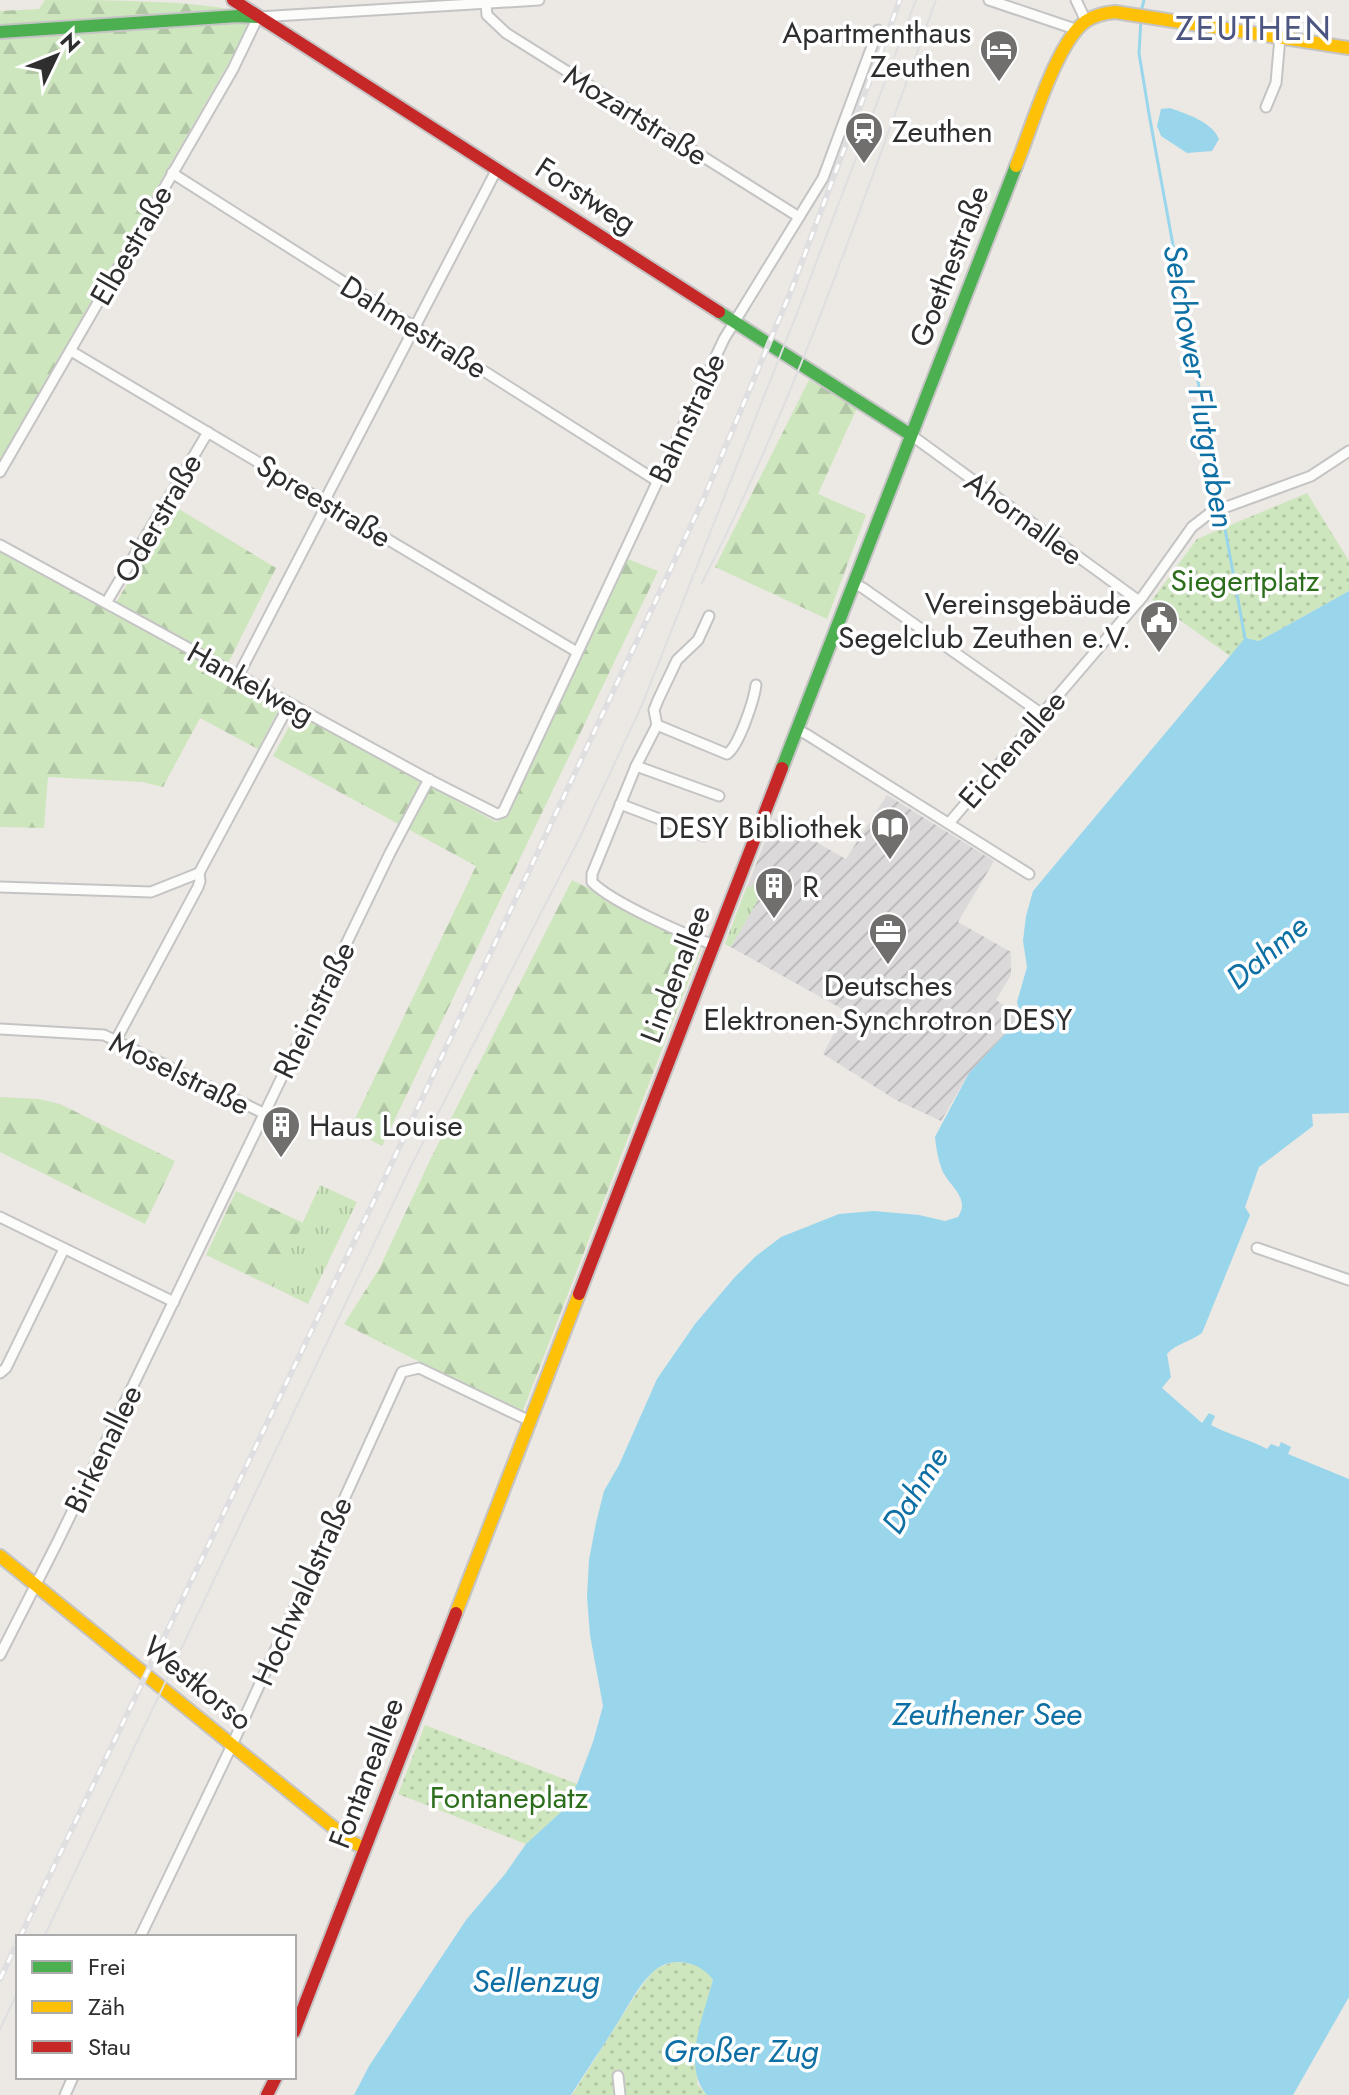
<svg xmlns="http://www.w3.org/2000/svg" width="1349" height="2095" viewBox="0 0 1349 2095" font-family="Jost,sans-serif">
	<defs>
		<pattern id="industrial-furrows" width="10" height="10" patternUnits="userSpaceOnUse" patternTransform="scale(2)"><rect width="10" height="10" fill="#dcd9db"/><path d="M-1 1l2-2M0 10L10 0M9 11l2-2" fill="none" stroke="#bdbbbc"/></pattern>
		<pattern id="grass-tufts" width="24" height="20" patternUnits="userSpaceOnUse" patternTransform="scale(2)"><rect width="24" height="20" fill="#cee6be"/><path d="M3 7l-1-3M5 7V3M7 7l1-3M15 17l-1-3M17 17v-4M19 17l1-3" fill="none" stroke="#b1c6a4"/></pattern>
		<pattern id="forest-firs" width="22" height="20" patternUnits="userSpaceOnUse" patternTransform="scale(2)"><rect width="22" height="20" fill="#cee6be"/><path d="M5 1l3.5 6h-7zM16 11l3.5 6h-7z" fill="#b1c6a4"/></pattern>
		<pattern id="park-dots" width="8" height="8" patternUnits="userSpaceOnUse" patternTransform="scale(2)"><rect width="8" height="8" fill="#cee6be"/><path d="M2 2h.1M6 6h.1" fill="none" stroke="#b1c6a4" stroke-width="1.8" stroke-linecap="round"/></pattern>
	</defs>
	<rect width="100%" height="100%" fill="#ece8e4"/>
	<!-- industrial -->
	<path fill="url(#industrial-furrows)" d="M887,795L994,861L958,922L1011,952V975L996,1000L1021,1017L969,1073L941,1121L896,1100L823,1054L846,1011L725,944L774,818L846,859Z"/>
	<!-- grass -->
	<g fill="url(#grass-tufts)">
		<path d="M753,884L761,889L756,898L758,900L731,947L725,944L747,886L752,887Z"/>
		<path d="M320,1185L357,1202L308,1304L273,1287Z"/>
	</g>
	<!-- forest -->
	<g fill="url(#forest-firs)">
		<path d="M45,0C93,0 196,0 236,11C243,15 247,24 247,31L0,460V11L39,9Z"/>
		<path d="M809,380L857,408L818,494L866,515L827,619L715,567Z"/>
		<path d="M174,506L276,568L221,677L278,711L258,749L200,718L163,787L142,782L48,777L44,828L0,827V548L111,611Z"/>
		<path d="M625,558L658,571L382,1146L350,1129L476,866L273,756L296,714L496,822L507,816Z"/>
		<path d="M572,880L702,946L522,1413L344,1324L379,1269L432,1156Z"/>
		<path d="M0,1097L39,1099L60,1104L175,1161L145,1224L0,1152Z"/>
		<path d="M236,1191L303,1223L273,1287L206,1255Z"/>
	</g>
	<!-- park -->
	<g fill="url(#park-dots)">
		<path d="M1307,493L1349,561V591L1259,641L1245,639L1230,656L1152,600L1197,539Z"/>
		<path d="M425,1725L577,1784L561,1812L526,1844L398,1794Z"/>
		<path d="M673,1962C693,1963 701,1963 713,1980L707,2003L697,2084L707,2095H572L640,1988L655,1969Z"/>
	</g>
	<!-- water -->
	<g fill="#99d6ec">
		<path d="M1170,108C1187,114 1212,122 1219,139L1212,151L1187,153L1161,136L1157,126L1161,109Z"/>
		<path d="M1349,591V1113L1312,1114L1313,1126L1259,1167L1245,1207L1250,1215L1202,1333C1190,1342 1177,1343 1167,1354L1171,1377L1162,1388L1202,1423L1209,1413L1215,1416L1211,1425C1229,1435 1249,1439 1267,1449L1271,1444L1279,1447L1281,1442L1291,1447L1288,1454L1349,1479V1997L1293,2095H707C681,2066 704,2014 713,1980C701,1962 672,1955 654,1971C637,1986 627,2009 615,2027C601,2050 585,2072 571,2095H354L369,2066L466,1920L505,1874L526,1844L561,1812L577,1784L593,1742L603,1706L590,1635L587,1597L589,1560L596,1523L604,1491L619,1465L657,1379L695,1324L734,1278L756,1256L781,1237L839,1214L874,1211L919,1215L945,1221L958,1217C971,1198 949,1186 942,1170C938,1159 936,1148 935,1137L969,1073L1021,1017L1017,1002L1027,967L1023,941L1026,916L1033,891L1245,638L1259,641Z"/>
	</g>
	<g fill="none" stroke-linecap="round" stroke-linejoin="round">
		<!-- stream -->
		<g stroke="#99d6ec" stroke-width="3">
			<path d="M1141,12L1144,0"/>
			<path d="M1141,19L1139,53L1149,114L1245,638L1248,641"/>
		</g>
		<defs>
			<g id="street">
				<path d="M989,0L1075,29"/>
				<path d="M1076,0L1085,19"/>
				<path d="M486,4L487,15L506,33L799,217"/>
				<path d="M1266,107L1276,83L1280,37"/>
				<path d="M172,173L657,481"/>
				<path d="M71,351L577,652"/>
				<path d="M911,435L1139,601"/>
				<path d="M0,472L233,69L258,17L539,0"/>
				<path d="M0,545L426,778L497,814L503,812L724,339L823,178L878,30"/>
				<path d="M853,583L863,588L1042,714"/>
				<path d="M106,603L208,432"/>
				<path d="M709,616L698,640L677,660L658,700L654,710L657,725L636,766L592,874V882C611,902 686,935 714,945"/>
				<path d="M238,676L324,510L328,494L497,169"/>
				<path d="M657,725L727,754C739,746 754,700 756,685"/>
				<path d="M797,730L806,734L1029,874"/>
				<path d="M636,766L719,796"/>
				<path d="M620,804L704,836"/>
				<path d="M949,823L1143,596L1192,527L1210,513L1311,476L1349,451"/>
				<path d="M0,887L151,892L199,873L289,705"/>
				<path d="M0,1029L104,1035L265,1114"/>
				<path d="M116,1040L198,887L200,881L199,873"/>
				<path d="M0,1217L174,1302"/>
				<path d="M1257,1248L1349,1280"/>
				<path d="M0,1373L6,1368L64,1249"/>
				<path d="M0,1655L58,1541L390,853L429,779"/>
				<path d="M140,1937L232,1745L402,1372L419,1368L530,1421"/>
				<path d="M618,2076L620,2095"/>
				<path d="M65,2095L73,2077"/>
			</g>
			<g id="fast">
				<path d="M0,32L238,16L256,17"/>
				<path d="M719,312L911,435"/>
				<path d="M782,768L1016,166"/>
			</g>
			<g id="slow">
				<path d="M1016,166C1031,130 1056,42 1086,21C1095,15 1104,13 1115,12L1349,48"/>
				<path d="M0,1556L350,1841L364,1848"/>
				<path d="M456,1613L579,1294"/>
			</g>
			<g id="jam">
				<path d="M233,0L719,312"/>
				<path d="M579,1294L782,768"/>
				<path d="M294,2032L456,1613"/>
				<path d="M267,2095L276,2077"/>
			</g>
		</defs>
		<!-- street casing -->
		<use href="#street" stroke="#c5c4c5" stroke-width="13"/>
		<!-- fast casing -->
		<use href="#fast" stroke="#c5c4c5" stroke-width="16"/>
		<!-- slow casing -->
		<use href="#slow" stroke="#c5c4c5" stroke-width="16"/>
		<!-- jam casing -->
		<use href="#jam" stroke="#c5c4c5" stroke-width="16"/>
		<!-- street -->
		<use href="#street" stroke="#fcfcfb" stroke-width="9"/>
		<!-- fast -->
		<use href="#fast" stroke="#4caf50" stroke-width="12"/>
		<!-- slow -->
		<use href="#slow" stroke="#ffc107" stroke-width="12"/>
		<!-- jam -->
		<use href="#jam" stroke="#c62828" stroke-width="12"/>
		<!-- tram -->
		<g stroke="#dfdfe1" stroke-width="2">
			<path d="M702,583C796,399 866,194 936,0"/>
			<path d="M44,1937L411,1166L580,837L642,705L799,308L916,0"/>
			<path d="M0,2029L18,1991"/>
		</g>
		<defs>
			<g id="rail">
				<path d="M20,1937L382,1184L703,500L791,291L900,0"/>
				<path d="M0,1979L18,1941"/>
			</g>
		</defs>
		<!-- rail casing -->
		<use href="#rail" stroke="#dfdfe1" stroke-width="6"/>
		<!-- rail -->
		<use href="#rail" stroke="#fff" stroke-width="3" stroke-dasharray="9" stroke-linecap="butt"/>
	</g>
	<!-- icons -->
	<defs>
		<symbol id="hotel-pin" viewBox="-11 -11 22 30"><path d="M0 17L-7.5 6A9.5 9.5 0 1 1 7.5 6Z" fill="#706f6e" stroke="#fff"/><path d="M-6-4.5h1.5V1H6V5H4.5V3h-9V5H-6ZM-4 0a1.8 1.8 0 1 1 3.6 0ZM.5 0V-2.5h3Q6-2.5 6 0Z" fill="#fff"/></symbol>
		<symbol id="station-pin" viewBox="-11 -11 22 30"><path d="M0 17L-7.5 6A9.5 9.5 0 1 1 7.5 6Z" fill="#706f6e" stroke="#fff"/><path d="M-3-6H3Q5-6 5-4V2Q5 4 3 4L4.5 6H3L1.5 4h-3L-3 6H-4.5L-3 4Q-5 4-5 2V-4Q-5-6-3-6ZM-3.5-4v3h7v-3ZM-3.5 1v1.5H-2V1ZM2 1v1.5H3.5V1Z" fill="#fff"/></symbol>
		<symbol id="civic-pin" viewBox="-11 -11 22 30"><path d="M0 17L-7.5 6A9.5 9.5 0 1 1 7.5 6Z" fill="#706f6e" stroke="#fff"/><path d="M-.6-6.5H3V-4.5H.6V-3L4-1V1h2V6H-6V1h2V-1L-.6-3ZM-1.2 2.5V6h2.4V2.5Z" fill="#fff"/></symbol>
		<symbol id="library-pin" viewBox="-11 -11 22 30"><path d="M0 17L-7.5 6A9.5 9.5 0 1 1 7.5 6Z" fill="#706f6e" stroke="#fff"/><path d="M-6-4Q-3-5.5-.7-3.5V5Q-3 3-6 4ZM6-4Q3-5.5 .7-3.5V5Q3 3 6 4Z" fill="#fff"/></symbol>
		<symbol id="building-pin" viewBox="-11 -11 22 30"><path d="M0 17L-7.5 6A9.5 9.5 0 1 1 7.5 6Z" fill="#706f6e" stroke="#fff"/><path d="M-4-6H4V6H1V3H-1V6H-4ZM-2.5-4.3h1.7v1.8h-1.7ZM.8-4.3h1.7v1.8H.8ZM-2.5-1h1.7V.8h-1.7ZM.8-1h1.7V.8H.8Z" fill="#fff"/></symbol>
		<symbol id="office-pin" viewBox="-11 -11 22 30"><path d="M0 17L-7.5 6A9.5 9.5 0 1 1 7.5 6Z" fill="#706f6e" stroke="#fff"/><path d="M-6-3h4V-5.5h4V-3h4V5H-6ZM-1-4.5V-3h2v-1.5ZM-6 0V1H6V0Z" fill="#fff"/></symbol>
	</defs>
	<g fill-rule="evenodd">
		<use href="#hotel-pin" x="977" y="27" width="44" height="60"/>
		<use href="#station-pin" x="842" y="109" width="44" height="60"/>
		<use href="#civic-pin" x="1137" y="598" width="44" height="60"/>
		<use href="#library-pin" x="868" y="805" width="44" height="60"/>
		<use href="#building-pin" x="752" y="864" width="44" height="60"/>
		<use href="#office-pin" x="866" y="910" width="44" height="60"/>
		<use href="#building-pin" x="259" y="1103" width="44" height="60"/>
	</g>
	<g text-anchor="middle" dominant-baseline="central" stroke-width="7" stroke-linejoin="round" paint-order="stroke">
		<!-- poi labels -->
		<g font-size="30" fill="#2e2e2e" stroke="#fff" text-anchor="end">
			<text x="971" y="32">Apartmenthaus<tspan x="971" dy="34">Zeuthen</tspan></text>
			<text x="892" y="131" text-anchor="start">Zeuthen</text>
			<text x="1131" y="603">Vereinsgebäude<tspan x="1131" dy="34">Segelclub Zeuthen e.V.</tspan></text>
			<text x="862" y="827">DESY Bibliothek</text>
			<text x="802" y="886" text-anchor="start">R</text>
			<text x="888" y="985" text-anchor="middle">Deutsches<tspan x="888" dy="34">Elektronen-Synchrotron DESY</tspan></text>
			<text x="309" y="1125" text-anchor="start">Haus Louise</text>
		</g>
		<!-- street labels -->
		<g font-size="30" fill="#2e2e2e" stroke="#fff">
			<text transform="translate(636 115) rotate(32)">Mozartstraße</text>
			<text transform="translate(586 195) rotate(33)">Forstweg</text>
			<text transform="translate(131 245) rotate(-60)">Elbestraße</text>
			<text transform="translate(949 266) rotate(-69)">Goethestraße</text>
			<text transform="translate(414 327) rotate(32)">Dahmestraße</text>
			<text transform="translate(687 418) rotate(-65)">Bahnstraße</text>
			<text transform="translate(324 501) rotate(31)">Spreestraße</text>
			<text transform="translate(158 518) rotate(-60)">Oderstraße</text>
			<text transform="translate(1024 518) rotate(36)">Ahornallee</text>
			<text transform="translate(251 683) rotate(29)">Hankelweg</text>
			<text transform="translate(1012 749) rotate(-49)">Eichenallee</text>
			<text transform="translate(675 974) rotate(-69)">Lindenallee</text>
			<text transform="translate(314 1010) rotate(-64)">Rheinstraße</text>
			<text transform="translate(180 1073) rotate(26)">Moselstraße</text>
			<text transform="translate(103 1449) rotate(-64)">Birkenallee</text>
			<text transform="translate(302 1591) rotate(-66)">Hochwaldstraße</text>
			<text transform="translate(198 1683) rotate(39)">Westkorso</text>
			<text transform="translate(366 1773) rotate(-69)">Fontaneallee</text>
		</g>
		<!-- park labels -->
		<g font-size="30" fill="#2c6e1b" stroke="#fff">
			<text x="1245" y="580">Siegertplatz</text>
			<text x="509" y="1797">Fontaneplatz</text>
		</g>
		<!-- water labels -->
		<g font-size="32" font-style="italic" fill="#0d6fa3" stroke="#fff">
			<text transform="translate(1199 386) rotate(80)">Selchower Flutgraben</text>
			<text transform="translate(1267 952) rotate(-40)">Dahme</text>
			<text transform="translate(915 1490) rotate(-58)">Dahme</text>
			<text x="987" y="1714">Zeuthener See</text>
			<text x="536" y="1981">Sellenzug</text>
			<text x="741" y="2051">Großer Zug</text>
		</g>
		<!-- quarter labels -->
		<g font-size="34" letter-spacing="2" fill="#4d5680" stroke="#fff">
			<text x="1254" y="28">ZEUTHEN</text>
		</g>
	</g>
	<!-- legend -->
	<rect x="16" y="1935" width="280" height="144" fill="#ffffff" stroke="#ababab" stroke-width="2"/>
	<rect x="32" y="1961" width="40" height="12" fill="#4caf50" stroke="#ababab" stroke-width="2"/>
	<text x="88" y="1975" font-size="24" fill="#2e2e2e">Frei</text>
	<rect x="32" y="2001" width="40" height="12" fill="#ffc107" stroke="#ababab" stroke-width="2"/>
	<text x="88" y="2015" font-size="24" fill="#2e2e2e">Zäh</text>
	<rect x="32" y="2041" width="40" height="12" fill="#c62828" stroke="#ababab" stroke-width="2"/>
	<text x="88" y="2055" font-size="24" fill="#2e2e2e">Stau</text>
	<!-- north arrow -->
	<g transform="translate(56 56) rotate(47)" stroke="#ffffff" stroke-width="6" paint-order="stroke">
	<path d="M0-6L14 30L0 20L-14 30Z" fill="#2e2e2e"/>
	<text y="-12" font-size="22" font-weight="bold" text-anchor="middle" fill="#2e2e2e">N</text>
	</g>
</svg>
